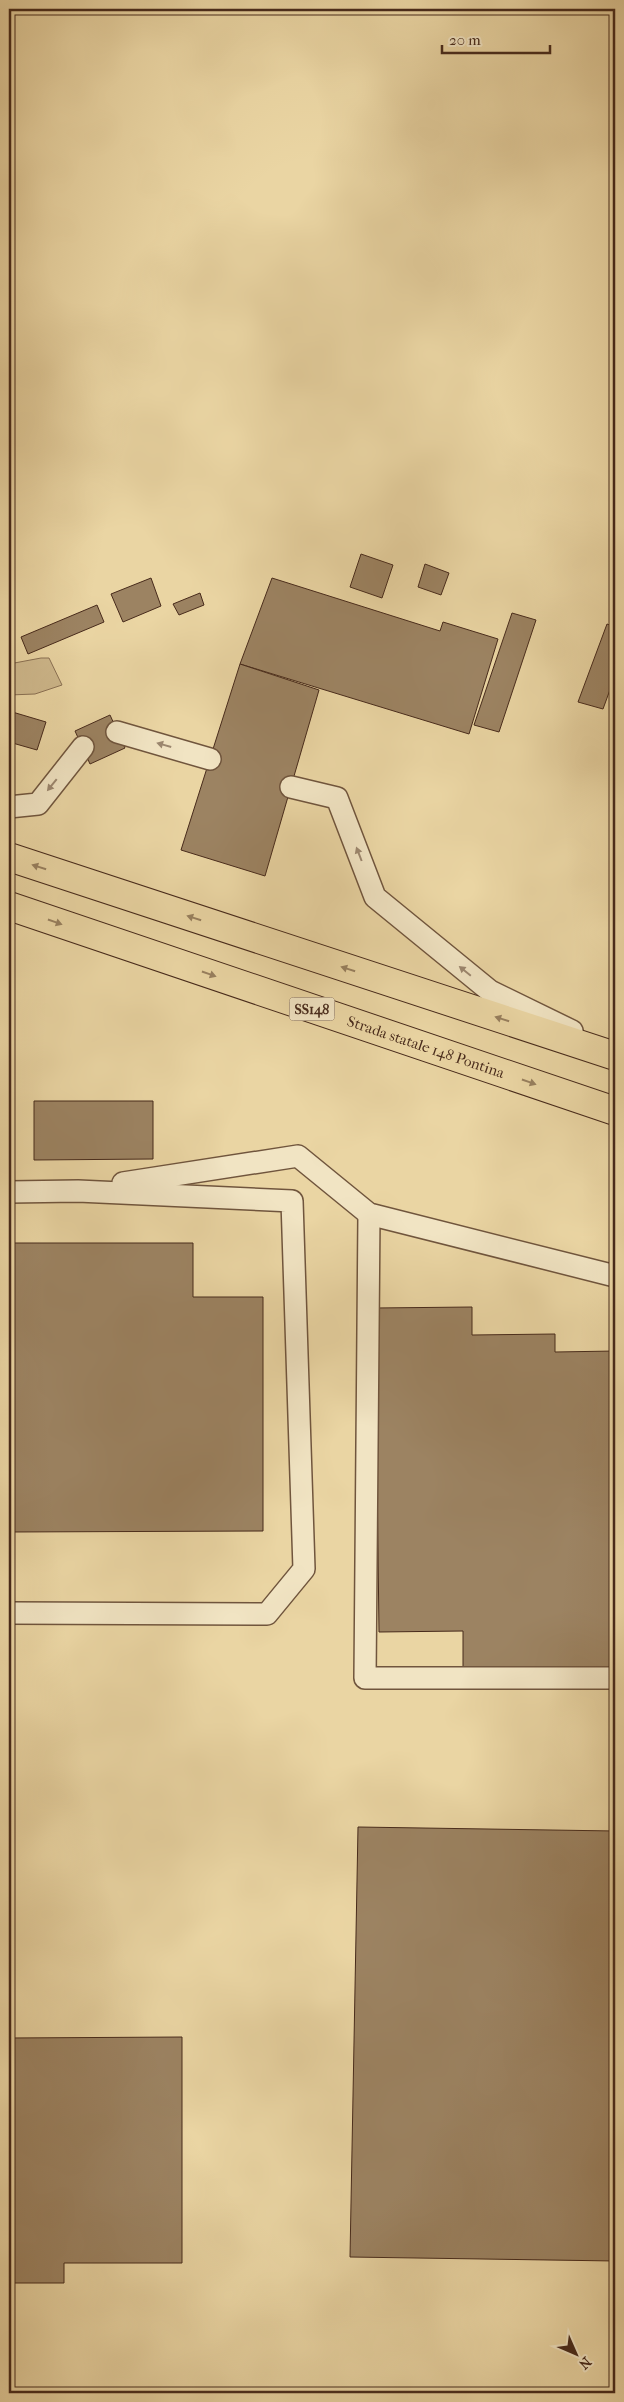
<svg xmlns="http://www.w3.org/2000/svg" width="624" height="2402" viewBox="0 0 624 2402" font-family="'IM FELL French Canon',serif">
	<rect width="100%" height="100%" fill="#ead5a3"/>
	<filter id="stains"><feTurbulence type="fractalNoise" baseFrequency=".004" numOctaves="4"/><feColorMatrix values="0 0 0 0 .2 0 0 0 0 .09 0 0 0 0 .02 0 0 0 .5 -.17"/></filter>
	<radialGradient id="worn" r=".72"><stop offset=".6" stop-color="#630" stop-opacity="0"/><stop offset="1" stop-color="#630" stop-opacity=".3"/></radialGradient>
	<!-- green -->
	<path fill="#ceb88c" stroke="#8a7154" d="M41,658H49L62,685L35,694L9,695V664Z"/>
	<!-- building -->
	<g fill="#9c8362" stroke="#472a1b">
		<path d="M361,554L393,565L382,598L350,587Z"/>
		<path d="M425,564L449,573L441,595L418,587Z"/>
		<path d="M151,578L161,606L123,622L111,594Z"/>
		<path d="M272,578L440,631L443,622L498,639L469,734L240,664Z"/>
		<path d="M200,593L204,605L179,615L173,604Z"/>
		<path d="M97,605L104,622L28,654L21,637Z"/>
		<path d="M512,613L536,620L499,732L474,725Z"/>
		<path d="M607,624L615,627V676L603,709L578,702Z"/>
		<path d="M240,664L319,690L265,876L181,850Z"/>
		<path d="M9,711L46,722L37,750L9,742Z"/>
		<path d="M110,715L125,748L90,764L75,731Z"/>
		<path d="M34,1101H153V1159L34,1160Z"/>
		<path d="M9,1243H193V1297H263V1531L9,1532Z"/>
		<path d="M472,1307V1335L555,1334V1352L615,1351V1670L463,1672V1631L379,1632L375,1308Z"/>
		<path d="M358,1827L615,1831V2261L350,2257Z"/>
		<path d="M182,2037V2263H64V2283H9V2038Z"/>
	</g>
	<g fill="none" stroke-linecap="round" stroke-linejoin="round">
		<defs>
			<g id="lane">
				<path d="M117,732L210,759"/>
				<path d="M291,787L337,798L375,897L490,991L572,1031"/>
				<path d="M9,807L38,804L83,747"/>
				<path d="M123,1183L298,1156L369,1214L615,1276"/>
				<path d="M9,1192L78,1191L292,1201L304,1569L267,1614L9,1613"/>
				<path d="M369,1214L365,1678H615"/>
			</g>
			<g id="highway">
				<path d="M9,857L615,1056"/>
				<path id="s1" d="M9,906L615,1111"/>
			</g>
		</defs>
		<!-- lane casing -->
		<use href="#lane" stroke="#70553d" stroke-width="24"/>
		<!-- highway casing -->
		<use href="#highway" stroke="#472a1b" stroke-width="30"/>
		<!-- lane -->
		<use href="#lane" stroke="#f1e4c3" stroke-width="21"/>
		<!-- highway -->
		<use href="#highway" stroke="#ead5a3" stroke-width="28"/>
	</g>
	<!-- one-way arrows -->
	<defs><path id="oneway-solid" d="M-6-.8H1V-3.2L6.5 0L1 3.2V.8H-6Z" transform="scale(1.25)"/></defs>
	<g fill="#9c876f">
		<use href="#oneway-solid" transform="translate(164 745) rotate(-164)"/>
		<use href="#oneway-solid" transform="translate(52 785) rotate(129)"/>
		<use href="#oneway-solid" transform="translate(359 854) rotate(-111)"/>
		<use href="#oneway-solid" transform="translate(465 971) rotate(-141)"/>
	</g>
	<g fill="#98805f">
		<use href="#oneway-solid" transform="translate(39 867) rotate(-162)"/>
		<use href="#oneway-solid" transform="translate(194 918) rotate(-162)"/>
		<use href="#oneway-solid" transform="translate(55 922) rotate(19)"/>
		<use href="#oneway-solid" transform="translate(348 969) rotate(-162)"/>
		<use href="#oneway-solid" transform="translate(209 974) rotate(19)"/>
		<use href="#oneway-solid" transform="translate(502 1019) rotate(-162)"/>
		<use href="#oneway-solid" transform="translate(529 1082) rotate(19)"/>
	</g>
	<g text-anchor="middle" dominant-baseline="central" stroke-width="4" stroke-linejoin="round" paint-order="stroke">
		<!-- shield labels -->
		<rect fill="#f1e4c3" stroke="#7a624d" stroke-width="1" x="289.5" y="997.5" width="45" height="23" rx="4"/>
		<g font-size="14" font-weight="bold" fill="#472a1b">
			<text x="312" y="1009">SS148</text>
		</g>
		<!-- street labels -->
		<g font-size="15" fill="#472a1b" stroke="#f1e4c3">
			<text stroke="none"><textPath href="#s1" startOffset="440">Strada statale 148 Pontina</textPath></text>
		</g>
	</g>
	<!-- margin -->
	<rect width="624" height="2402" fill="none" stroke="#ead5a3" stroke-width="30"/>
	<rect x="10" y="10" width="604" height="2382" fill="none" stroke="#472a1b" stroke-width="2.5"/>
	<rect x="15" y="15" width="594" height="2372" fill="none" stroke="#472a1b"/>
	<!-- north arrow -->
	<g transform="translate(576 2354) rotate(135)" stroke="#f1e4c3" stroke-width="4" paint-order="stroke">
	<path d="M0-4L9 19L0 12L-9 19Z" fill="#472a1b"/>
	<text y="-8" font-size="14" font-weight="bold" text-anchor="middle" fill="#472a1b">N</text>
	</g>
	<!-- scale -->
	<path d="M442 45v8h108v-8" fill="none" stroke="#472a1b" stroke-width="2.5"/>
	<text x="449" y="45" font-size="15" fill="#472a1b" stroke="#f1e4c3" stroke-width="4" paint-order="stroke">20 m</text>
	<rect width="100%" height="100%" filter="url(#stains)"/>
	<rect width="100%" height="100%" fill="url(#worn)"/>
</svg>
